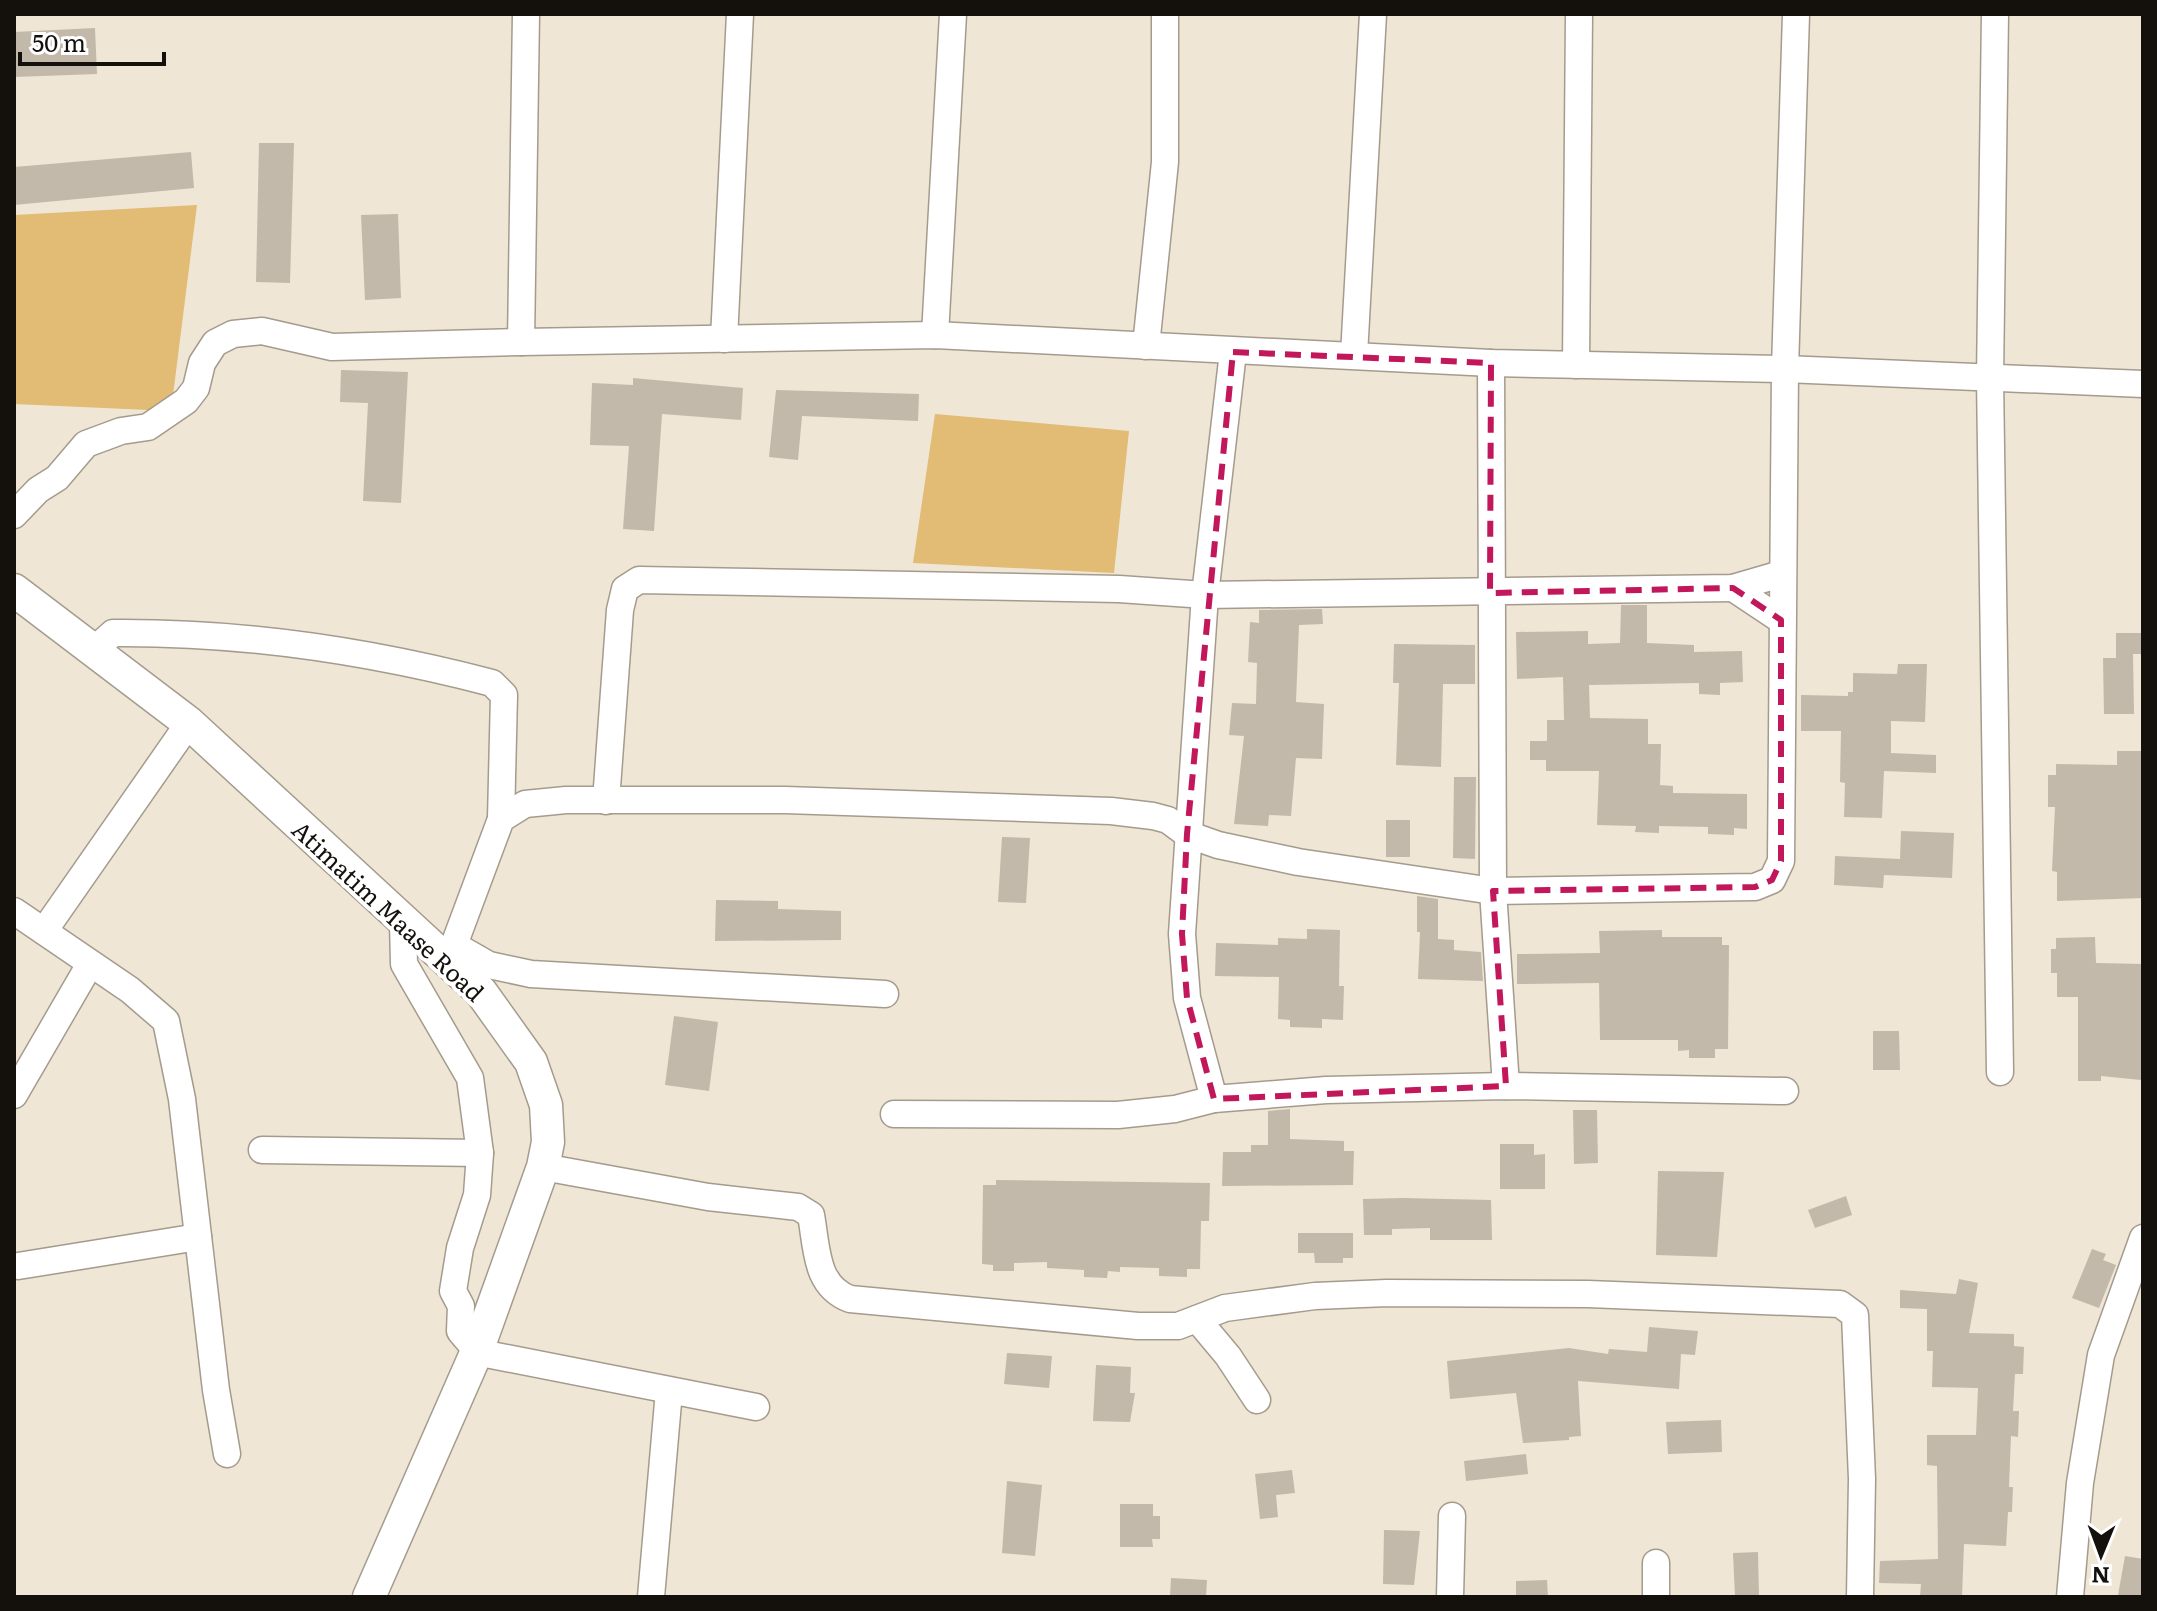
<svg xmlns="http://www.w3.org/2000/svg" width="2157" height="1611" viewBox="0 0 2157 1611" font-family="Literata,serif">
	<rect width="100%" height="100%" fill="#efe6d6"/>
	<!-- green -->
	<g fill="#e2bb75">
		<path d="M197,205L171,411L14,404V215Z"/>
		<path d="M935,414L1129,431L1114,573L913,563Z"/>
	</g>
	<!-- building -->
	<g fill="#c2b9aa">
		<path d="M95,28L97,74L14,77V32Z"/>
		<path d="M259,143H294L290,283L256,282Z"/>
		<path d="M191,152L194,188L14,205V167Z"/>
		<path d="M398,214L401,298L365,300L361,215Z"/>
		<path d="M341,370L408,372L401,503L363,501L368,403L340,402Z"/>
		<path d="M633,378L743,388L741,420L662,414L654,531L623,529L629,446L590,445L592,383L633,385Z"/>
		<path d="M776,390L919,394L918,421L802,416L798,460L769,457Z"/>
		<path d="M1621,605H1647V643L1694,645V652L1742,651L1743,682L1720,683V695L1699,694V683L1589,685L1590,718L1648,719V744H1661L1660,785L1673,786V793L1747,794V829L1734,828V835L1708,834V827L1659,826V833L1635,832L1636,826L1597,825L1599,771H1546V760H1530V741H1547V720H1564L1563,677L1517,679L1516,632L1588,631V644L1620,643Z"/>
		<path d="M1322,609L1323,624L1299,625L1296,702L1324,704L1322,759L1296,758L1291,816L1269,815L1268,826L1234,824L1244,736L1229,735L1232,703L1256,704L1257,663L1248,662L1250,622L1259,623V610Z"/>
		<path d="M2116,633H2143V654H2133L2134,714H2104L2103,658H2116Z"/>
		<path d="M1394,644L1475,645V684H1443L1441,767L1396,765L1399,683H1393Z"/>
		<path d="M1898,664H1927L1925,722L1891,721V753L1936,755V773L1884,771L1882,818L1844,817L1845,783L1840,782L1841,731H1801V695L1848,696V692H1853V673L1897,674Z"/>
		<path d="M2117,751H2143V898L2057,901V872L2052,871L2055,807H2048V775H2056V764L2117,765Z"/>
		<path d="M1454,777H1476L1475,859L1453,858Z"/>
		<rect x="1386" y="820" width="24" height="37"/>
		<path d="M1901,831L1954,833L1952,878L1884,875L1883,888L1834,885L1835,856L1900,859Z"/>
		<path d="M1002,837L1030,838L1026,903L998,902Z"/>
		<path d="M1417,896L1438,899V939L1454,940V950L1481,952L1483,981L1418,979L1420,932H1417Z"/>
		<path d="M716,900L778,901V909L841,911V940L715,941Z"/>
		<path d="M1307,929L1340,930L1339,986H1344L1343,1020L1322,1019V1028L1290,1027V1020L1278,1019L1279,977L1215,976L1216,943L1278,945V938L1307,939Z"/>
		<path d="M1662,930V937H1722V945H1729L1728,1049H1715V1058H1689V1050L1678,1051V1040H1600L1599,983L1517,984V954L1600,953L1599,931Z"/>
		<path d="M2095,937L2096,963L2143,964L2141,1080L2101,1076V1081H2078V997H2057V973H2051V949H2056V938Z"/>
		<path d="M674,1016L718,1022L709,1091L665,1085Z"/>
		<path d="M1873,1031H1899L1900,1070H1873Z"/>
		<path d="M1290,1109V1139L1344,1141V1151H1354L1353,1185L1222,1186L1223,1152H1251V1145H1268V1111Z"/>
		<path d="M1573,1110H1597L1598,1163L1574,1164Z"/>
		<path d="M1500,1144H1534V1155L1545,1154V1189H1500Z"/>
		<path d="M1658,1171L1724,1172L1717,1257L1656,1255Z"/>
		<path d="M996,1180L1210,1183L1209,1221H1201L1200,1269H1187V1277L1159,1276V1268L1120,1267V1272L1108,1271L1107,1278L1084,1277V1270L1047,1268V1262L1014,1263V1271H993V1265L982,1264L983,1185H996Z"/>
		<path d="M1846,1196L1852,1215L1815,1228L1808,1210Z"/>
		<path d="M1402,1198L1491,1200L1492,1240H1430V1228L1392,1229V1235H1364L1363,1199Z"/>
		<path d="M1298,1233H1353V1258H1343V1263H1315L1314,1253H1298Z"/>
		<path d="M2092,1249L2106,1254L2103,1260L2116,1265L2099,1308L2072,1298Z"/>
		<path d="M1959,1279L1978,1283L1969,1333L2014,1334V1346L2024,1347L2023,1374H2015L2013,1411H2019L2018,1437L2011,1436L2009,1487H2013L2012,1512H2008L2006,1546L1964,1544L1962,1597H1920L1921,1584L1879,1583L1880,1561L1938,1559L1937,1466L1927,1465V1435H1976L1978,1388L1932,1387L1933,1351H1927V1309L1900,1308V1290L1956,1294Z"/>
		<path d="M1649,1327L1698,1331L1695,1355L1681,1354L1679,1389L1578,1381L1581,1436L1569,1437V1440L1523,1443L1516,1393L1450,1399L1447,1361L1569,1348L1608,1354L1609,1349L1647,1352Z"/>
		<path d="M1007,1353L1052,1356L1049,1388L1004,1384Z"/>
		<path d="M1096,1365L1131,1367L1130,1393H1135L1130,1422L1093,1421Z"/>
		<path d="M1721,1420L1722,1452L1668,1454L1666,1422Z"/>
		<path d="M1526,1454L1528,1474L1466,1481L1464,1461Z"/>
		<path d="M1292,1470L1295,1493L1276,1495L1278,1517L1260,1519L1255,1474Z"/>
		<path d="M1007,1481L1042,1485L1035,1556L1002,1553Z"/>
		<path d="M1120,1504H1153V1516H1160V1539H1152L1153,1547H1120Z"/>
		<path d="M1384,1530L1420,1531L1414,1585L1383,1584Z"/>
		<path d="M1758,1552L1759,1597H1735L1733,1553Z"/>
		<path d="M2125,1556L2143,1559V1597L2118,1595Z"/>
		<path d="M1171,1578L1207,1580L1206,1597H1170Z"/>
		<path d="M1547,1580L1548,1597H1516V1581Z"/>
	</g>
	<g fill="none" stroke-linecap="round" stroke-linejoin="round">
		<defs>
			<g id="minor">
				<path d="M526,14L521,342L935,335L1491,363L1785,369L2143,384"/>
				<path d="M1995,14L1990,378L2000,1072"/>
				<path d="M935,335L953,14"/>
				<path d="M724,339L740,14"/>
				<path d="M1146,346L1165,162V14"/>
				<path d="M1354,355L1373,14"/>
				<path d="M1491,363L1493,891L1506,1086"/>
				<path d="M1576,365L1579,14"/>
				<path d="M14,515L38,490L57,478L86,444L121,431L148,427L186,401L196,388L202,363L215,343L233,334L262,331L332,347L521,342"/>
				<path d="M1733,588L1781,620"/>
				<path d="M95,649L113,633C239,632 370,651 492,683L504,695L501,819"/>
				<path d="M606,801L620,610L625,589L639,580L1119,589L1205,595L1733,588L1781,574"/>
				<path d="M14,911L130,990L166,1021L182,1099L216,1390L227,1454"/>
				<path d="M403,922L404,964L470,1078L480,1153L477,1195L460,1248L453,1291L461,1306L460,1331L477,1351L491,1355L756,1407"/>
				<path d="M44,931L189,723"/>
				<path d="M454,945L489,965L531,974L885,994"/>
				<path d="M452,967L454,945L501,819L525,804L566,800H785L1111,811L1153,816L1168,820L1187,834L1218,845L1298,862L1493,891L1755,887L1772,880L1781,861L1785,369L1796,14"/>
				<path d="M14,1095L90,964"/>
				<path d="M1214,1099L1187,998L1182,934L1205,595L1233,352"/>
				<path d="M894,1114L1118,1115L1175,1109L1214,1099L1326,1090L1506,1086L1785,1091"/>
				<path d="M262,1150L480,1153"/>
				<path d="M543,1167L708,1197L798,1207L811,1215C817,1248 815,1286 850,1299L1138,1326H1178L1225,1308L1315,1296L1387,1293L1588,1294L1840,1304L1855,1315L1862,1479L1860,1597"/>
				<path d="M18,1266L198,1237"/>
				<path d="M1197,1319L1228,1356L1257,1400"/>
				<path d="M1656,1563V1597"/>
				<path d="M651,1597L669,1391"/>
				<path d="M1450,1597L1452,1516"/>
				<path d="M2070,1597L2080,1483L2101,1355L2143,1238"/>
			</g>
			<path id="major" d="M14,590L189,723L481,992L531,1062L546,1105L548,1142L543,1167L477,1351L369,1597"/>
		</defs>
		<!-- minor casing -->
		<use href="#minor" stroke="#a49b8d" stroke-width="29"/>
		<!-- major casing -->
		<use href="#major" stroke="#a49b8d" stroke-width="35"/>
		<!-- minor -->
		<use href="#minor" stroke="#fff" stroke-width="26"/>
		<!-- major -->
		<use href="#major" stroke="#fff" stroke-width="32"/>
	</g>
	<!-- marked area -->
	<path fill="none" stroke="#c2185b" stroke-width="6" stroke-dasharray="16 10" stroke-linejoin="round" d="M1233,352L1491,363L1490,593L1733,588L1781,620V861L1772,880L1755,887L1493,891L1506,1086L1214,1099L1187,998L1182,934L1187,834Z"/>
	<g text-anchor="middle" dominant-baseline="central" stroke-width="8" stroke-linejoin="round" paint-order="stroke">
		<!-- street labels -->
		<g font-size="24" fill="#14110c" stroke="#fff">
			<text transform="translate(389 910) rotate(43)">Atimatim Maase Road</text>
		</g>
	</g>
	<!-- border -->
	<rect width="2157" height="1611" fill="none" stroke="#14110c" stroke-width="32"/>
	<!-- north arrow -->
	<g transform="translate(2101 1555) rotate(181)" stroke="#ffffff" stroke-width="6" paint-order="stroke">
	<path d="M0-6L14 30L0 20L-14 30Z" fill="#14110c"/>
	<text y="-12" font-size="22" font-weight="bold" text-anchor="middle" fill="#14110c">N</text>
	</g>
	<!-- scale -->
	<path d="M20 52v12h144v-12" fill="none" stroke="#14110c" stroke-width="4"/>
	<text x="32" y="52" font-size="24" fill="#14110c" stroke="#ffffff" stroke-width="6" paint-order="stroke">50 m</text>
</svg>
